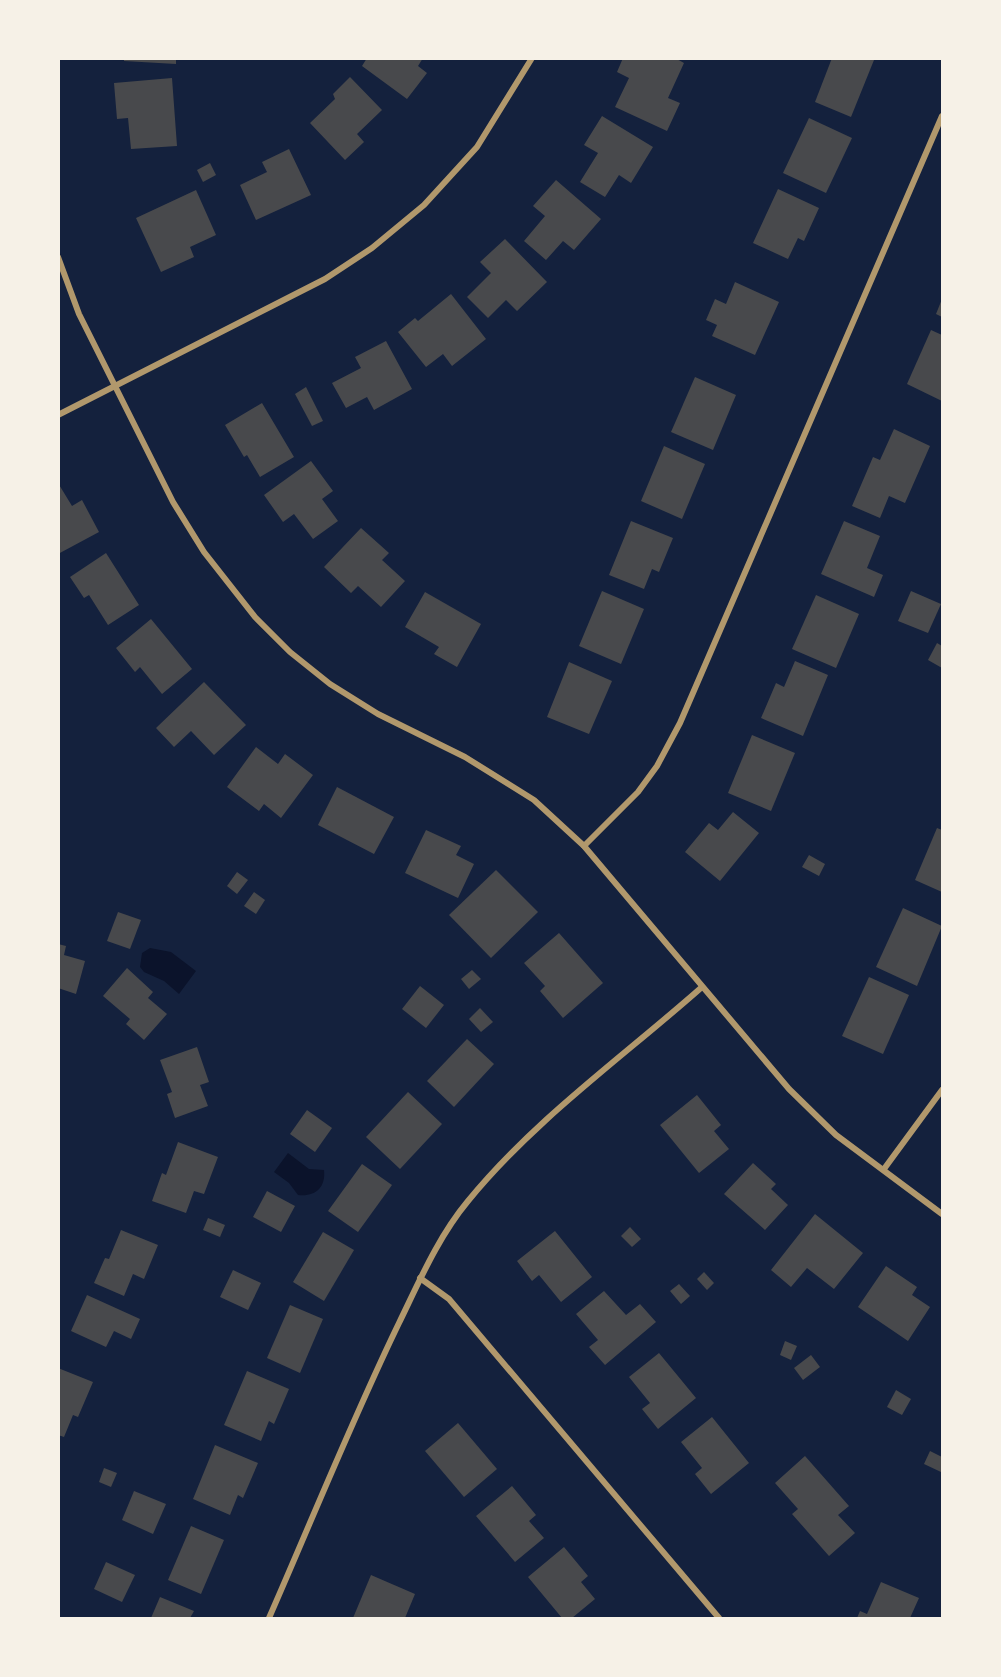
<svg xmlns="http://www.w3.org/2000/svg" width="1001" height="1677" viewBox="0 0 1001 1677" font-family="'Public Sans',sans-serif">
	<rect width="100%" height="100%" fill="#14213d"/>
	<!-- water -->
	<g fill="#0b132b">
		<path d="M150,948L171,952L196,971L179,994L164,981L144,972L140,967L142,953Z"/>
		<path d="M288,1153L309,1169L324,1170C326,1188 315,1197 298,1195L289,1183L274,1172Z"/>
	</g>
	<!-- building -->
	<g fill="#48494c">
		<path d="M124,58H176V64L124,61Z"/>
		<path d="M367,58H423L418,66L427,73L407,99L362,66Z"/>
		<path d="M623,58H675L684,63L668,98L680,103L667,131L615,107L629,78L617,72Z"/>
		<path d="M832,58L874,60L851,117L815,102Z"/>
		<path d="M350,77L382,110L357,134L364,142L345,160L310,123L335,99L333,94Z"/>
		<path d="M172,78L177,146L131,149L128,118L117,119L114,83Z"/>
		<path d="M602,116L653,147L631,183L619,175L605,197L580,182L598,153L584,145Z"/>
		<path d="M809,118L852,138L826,193L783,173Z"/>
		<path d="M289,149L311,195L256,220L240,185L267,172L262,162Z"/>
		<path d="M210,163L216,175L203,182L197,170Z"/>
		<path d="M556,180L601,219L574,250L563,241L546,260L524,241L545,216L533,206Z"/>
		<path d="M778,189L819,208L804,241L798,238L788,259L753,243Z"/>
		<path d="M196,190L216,235L190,247L194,257L161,272L136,218Z"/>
		<path d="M505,239L547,282L517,311L506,300L488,318L467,297L491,273L480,262Z"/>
		<path d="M735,282L779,302L755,355L712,336L717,325L706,320L715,299L726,304Z"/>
		<path d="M451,294L486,339L452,366L443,354L426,367L398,332L415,318L418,321Z"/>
		<path d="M942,299V317L936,314Z"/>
		<path d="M931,330L942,335V401L907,384Z"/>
		<path d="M386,341L412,389L374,410L367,397L346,408L332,383L361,368L355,357Z"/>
		<path d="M695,377L736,395L713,450L671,432Z"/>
		<path d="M306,387L323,421L312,426L295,394Z"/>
		<path d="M262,403L294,457L260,477L247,455L244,457L225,425Z"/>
		<path d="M894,429L930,446L905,503L889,496L880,518L852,506L873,457L880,460Z"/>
		<path d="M664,446L705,464L682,519L641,501Z"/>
		<path d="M311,461L333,491L322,499L338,521L313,539L294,514L283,522L264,495Z"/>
		<path d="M58,483L72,506L82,500L99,532L58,554Z"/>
		<path d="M631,521L673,538L659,572L652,569L644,589L609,575Z"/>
		<path d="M844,521L880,536L867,568L883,575L874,597L821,574Z"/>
		<path d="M361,528L389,553L382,560L405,581L381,607L358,586L351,593L324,567Z"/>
		<path d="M106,553L139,605L108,625L89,595L84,598L70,577Z"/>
		<path d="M602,591L644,609L621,664L579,646Z"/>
		<path d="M911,591L941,604L928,633L898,621Z"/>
		<path d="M425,592L481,624L457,667L434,654L439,647L405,627Z"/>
		<path d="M816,595L859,614L836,668L792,649Z"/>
		<path d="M151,619L192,669L162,694L140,667L135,672L116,648Z"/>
		<path d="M937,643L942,646V668L928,660Z"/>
		<path d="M795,661L828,675L803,736L761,718L776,683L784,687Z"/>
		<path d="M569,662L612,681L589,734L547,717Z"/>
		<path d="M204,682L246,725L214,755L191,731L174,747L156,728Z"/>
		<path d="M752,735L795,753L771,811L728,793Z"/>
		<path d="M256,747L278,764L285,754L313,775L281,818L264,804L259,811L227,787Z"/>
		<path d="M337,787L394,817L374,854L318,825Z"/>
		<path d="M733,812L759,833L720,881L685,852L709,823L718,830Z"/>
		<path d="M937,828L942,830V892L915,880Z"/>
		<path d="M426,830L461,846L456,855L474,864L458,898L405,873Z"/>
		<path d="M809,855L825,864L819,876L802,867Z"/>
		<path d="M496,870L538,912L491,958L449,915Z"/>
		<path d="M237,872L248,880L237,894L227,886Z"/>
		<path d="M254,892L265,900L256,914L244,906Z"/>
		<path d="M903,908L942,926L917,986L876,967Z"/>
		<path d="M118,912L141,920L130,949L107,941Z"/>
		<path d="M559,933L603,983L563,1018L540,991L545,986L524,963Z"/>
		<path d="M58,944L66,946L64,955L85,961L76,994L58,988Z"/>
		<path d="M127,968L153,992L148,998L167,1014L144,1040L126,1024L130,1019L103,996Z"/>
		<path d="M472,970L481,979L469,989L461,979Z"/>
		<path d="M869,977L909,995L883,1054L842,1036Z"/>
		<path d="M420,986L444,1005L426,1028L402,1009Z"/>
		<path d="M480,1008L493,1022L481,1032L469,1019Z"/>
		<path d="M467,1039L494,1064L454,1107L427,1081Z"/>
		<path d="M197,1047L209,1082L200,1085L208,1106L175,1118L167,1094L172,1092L160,1060Z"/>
		<path d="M408,1092L442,1124L400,1169L366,1137Z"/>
		<path d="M697,1095L721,1125L714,1131L729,1149L699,1173L660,1125Z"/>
		<path d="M307,1110L332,1128L315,1152L290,1134Z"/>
		<path d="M178,1142L218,1157L204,1194L194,1191L186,1213L152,1201L162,1173L166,1175Z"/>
		<path d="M753,1163L776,1184L771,1189L788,1205L765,1230L724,1194Z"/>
		<path d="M362,1164L392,1185L358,1232L328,1211Z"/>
		<path d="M267,1191L295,1206L281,1232L253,1217Z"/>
		<path d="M815,1214L863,1253L834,1289L807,1268L791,1287L771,1270Z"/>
		<path d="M208,1218L225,1225L220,1237L203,1230Z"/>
		<path d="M630,1227L641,1239L632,1247L621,1236Z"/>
		<path d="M121,1230L158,1245L144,1279L133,1274L124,1296L94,1283L105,1258L109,1259Z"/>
		<path d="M555,1231L592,1277L561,1302L539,1275L532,1281L517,1261Z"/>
		<path d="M323,1232L354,1250L324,1301L293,1282Z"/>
		<path d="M886,1266L917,1287L912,1295L930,1307L908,1341L858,1307Z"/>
		<path d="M233,1270L261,1283L248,1310L220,1297Z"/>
		<path d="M704,1272L714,1283L707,1290L697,1279Z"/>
		<path d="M679,1284L690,1296L681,1304L670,1291Z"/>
		<path d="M604,1291L626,1315L640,1304L656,1322L605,1365L589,1347L598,1340L576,1314Z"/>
		<path d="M87,1295L140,1319L131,1339L114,1331L106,1347L71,1331Z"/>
		<path d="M290,1305L323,1319L300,1373L267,1358Z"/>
		<path d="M785,1341L797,1346L791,1360L780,1355Z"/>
		<path d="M659,1353L696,1398L658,1429L642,1409L650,1403L629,1377Z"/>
		<path d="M811,1355L820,1367L803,1380L794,1368Z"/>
		<path d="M58,1368L93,1382L78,1417L73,1415L64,1437L58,1435Z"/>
		<path d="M247,1371L289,1389L274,1424L269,1421L261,1441L224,1425Z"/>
		<path d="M896,1390L911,1399L902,1415L887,1407Z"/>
		<path d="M712,1417L749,1463L711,1494L695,1474L702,1468L681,1442Z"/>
		<path d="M458,1423L497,1469L464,1497L425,1451Z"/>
		<path d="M215,1445L258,1463L243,1498L238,1495L230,1515L193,1499Z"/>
		<path d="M930,1451L942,1457L941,1472L924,1464Z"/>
		<path d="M805,1456L849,1506L838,1515L855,1533L829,1556L792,1514L798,1509L775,1483Z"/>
		<path d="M104,1468L117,1473L111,1487L99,1482Z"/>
		<path d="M512,1486L536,1515L529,1521L544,1538L515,1562L476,1516Z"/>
		<path d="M134,1491L166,1504L153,1534L122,1520Z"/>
		<path d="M191,1526L224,1540L201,1594L168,1580Z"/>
		<path d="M564,1547L588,1576L581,1582L595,1599L572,1618H562L528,1577Z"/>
		<path d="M106,1562L135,1575L122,1602L94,1589Z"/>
		<path d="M371,1575L415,1594L405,1618H353Z"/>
		<path d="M881,1582L919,1598L910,1618H857L860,1611L867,1614Z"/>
		<path d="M160,1597L194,1611L190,1618H151Z"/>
	</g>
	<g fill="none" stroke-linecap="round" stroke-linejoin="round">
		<!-- minor -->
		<g stroke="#b1986c" stroke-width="6">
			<path d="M58,257L79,314L173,502L204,552L255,617L290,652L330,684L378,714L465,757L534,800L584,846L789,1089L836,1135L942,1214"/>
			<path d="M58,415L325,279L372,248L424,205L477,147L532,58"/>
			<path d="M584,846L638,792L657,766L680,723L942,116"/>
			<path d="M884,1169L942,1090"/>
			<path d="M420,1278L449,1299L719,1618"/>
			<path d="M269,1618C312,1520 352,1420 399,1323C419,1282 438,1237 468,1201C535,1119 623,1057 702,987"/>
		</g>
	</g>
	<!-- border -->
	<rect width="1001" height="1677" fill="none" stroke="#f6f1e7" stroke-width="120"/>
</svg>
